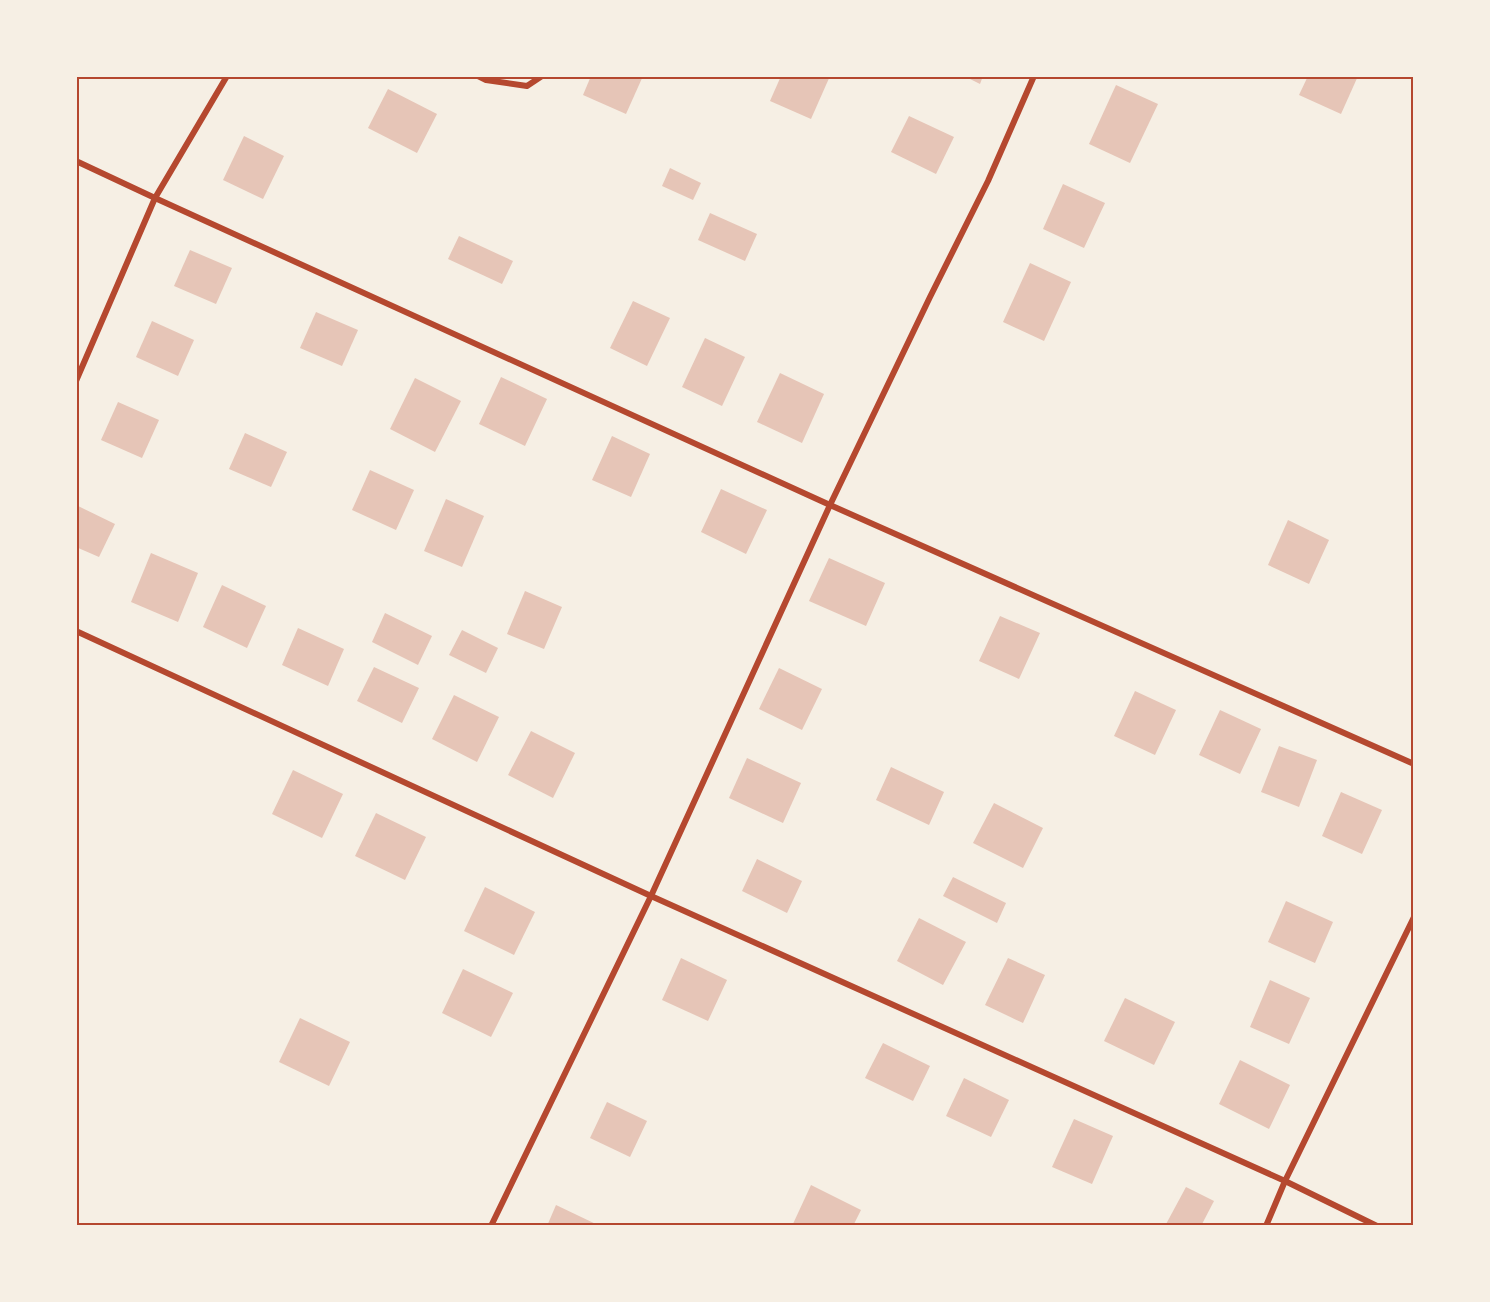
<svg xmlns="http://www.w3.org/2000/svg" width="1490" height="1302" viewBox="0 0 1490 1302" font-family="'Source Sans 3',sans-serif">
	<rect width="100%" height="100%" fill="#f6efe4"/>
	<!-- building -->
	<g fill="#e6c5b7">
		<path d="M591,76H643L626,114L583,95Z"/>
		<path d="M781,76H830L811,119L770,101Z"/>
		<path d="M964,76H983L980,84Z"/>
		<path d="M1308,76H1358L1341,114L1299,95Z"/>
		<path d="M1116,85L1158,104L1130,163L1089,144Z"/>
		<path d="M388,89L437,114L417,153L368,128Z"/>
		<path d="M909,116L954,137L936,174L891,152Z"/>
		<path d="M244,136L284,156L263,199L223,180Z"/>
		<path d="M670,168L701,183L693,200L662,186Z"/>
		<path d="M1063,184L1105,203L1084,248L1043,229Z"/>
		<path d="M710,213L757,234L745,261L698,240Z"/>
		<path d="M459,236L513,261L502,284L448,259Z"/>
		<path d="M190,250L232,268L216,304L174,286Z"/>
		<path d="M1030,263L1071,282L1044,341L1003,322Z"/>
		<path d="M633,301L670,318L647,366L610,348Z"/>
		<path d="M316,312L358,330L342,366L300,348Z"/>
		<path d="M152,321L194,340L178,376L136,357Z"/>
		<path d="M705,338L745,357L722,406L682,387Z"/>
		<path d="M780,373L824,394L802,443L757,422Z"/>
		<path d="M501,377L547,399L525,446L479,424Z"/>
		<path d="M415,378L461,401L435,452L390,429Z"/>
		<path d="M118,402L159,420L142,458L101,440Z"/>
		<path d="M245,433L287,452L271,487L229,469Z"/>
		<path d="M612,436L650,454L631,497L592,480Z"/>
		<path d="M370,470L414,490L396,530L352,510Z"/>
		<path d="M721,489L767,510L746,554L701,532Z"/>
		<path d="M446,499L484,516L462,567L424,551Z"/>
		<path d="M76,505L115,524L99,557L76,547Z"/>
		<path d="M1288,520L1329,540L1309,584L1268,565Z"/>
		<path d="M151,553L198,573L178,622L131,602Z"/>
		<path d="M829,558L885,583L866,626L809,601Z"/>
		<path d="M222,585L266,606L247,648L203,627Z"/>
		<path d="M525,591L562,607L544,649L507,634Z"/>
		<path d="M385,613L432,636L418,665L372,642Z"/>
		<path d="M1000,616L1040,633L1019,679L979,661Z"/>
		<path d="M298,628L344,649L328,686L282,665Z"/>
		<path d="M462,630L498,648L486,673L449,655Z"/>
		<path d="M374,667L419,688L402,723L357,701Z"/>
		<path d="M779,668L822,689L802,730L759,709Z"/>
		<path d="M1135,691L1176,710L1155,755L1114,736Z"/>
		<path d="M454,695L499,717L477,762L432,739Z"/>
		<path d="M1220,710L1261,729L1240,774L1199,755Z"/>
		<path d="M531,731L575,753L553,798L508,775Z"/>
		<path d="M1279,746L1317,760L1299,807L1261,792Z"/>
		<path d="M747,758L801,783L783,823L729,798Z"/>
		<path d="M891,767L944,792L929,825L876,800Z"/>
		<path d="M293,770L343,794L322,838L272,814Z"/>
		<path d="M1341,792L1382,810L1362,854L1322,836Z"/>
		<path d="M994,803L1043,828L1023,868L973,843Z"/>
		<path d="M376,813L426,837L405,880L355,856Z"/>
		<path d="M757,859L802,881L787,913L742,891Z"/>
		<path d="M953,877L1006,903L997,923L943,896Z"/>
		<path d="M485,887L535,912L514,955L464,931Z"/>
		<path d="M1286,901L1333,922L1315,963L1268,942Z"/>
		<path d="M919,918L966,942L943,985L897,961Z"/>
		<path d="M681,958L727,980L708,1021L662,1000Z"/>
		<path d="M1008,958L1045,975L1023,1023L985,1005Z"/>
		<path d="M463,969L513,993L491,1037L442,1013Z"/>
		<path d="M1270,980L1310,998L1289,1044L1250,1027Z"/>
		<path d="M1125,998L1175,1022L1154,1065L1104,1041Z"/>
		<path d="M300,1018L350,1042L329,1086L279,1062Z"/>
		<path d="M883,1043L930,1066L913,1101L865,1078Z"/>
		<path d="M1240,1060L1290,1085L1269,1129L1219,1104Z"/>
		<path d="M964,1078L1009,1100L991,1137L946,1116Z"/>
		<path d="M607,1102L647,1121L630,1157L590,1138Z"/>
		<path d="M1074,1119L1113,1136L1092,1184L1052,1167Z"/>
		<path d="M811,1185L861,1210L853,1226H792Z"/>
		<path d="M1186,1187L1214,1201L1201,1226H1165Z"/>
		<path d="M556,1205L600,1226H547Z"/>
	</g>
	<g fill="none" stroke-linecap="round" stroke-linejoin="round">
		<!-- minor -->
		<g stroke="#b5482f" stroke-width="6">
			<path d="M478,76L486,80L527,86L542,76"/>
			<path d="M76,161L155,198L830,505L1414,764"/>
			<path d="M76,381L155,198L227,76"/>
			<path d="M76,631L651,896L1285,1181L1377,1226"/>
			<path d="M491,1226L651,896L830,505L930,297L988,181L1034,76"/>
			<path d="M1266,1226L1285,1181L1414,917"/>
		</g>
	</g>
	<!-- border -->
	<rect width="1490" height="1302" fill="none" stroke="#f6efe4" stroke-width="156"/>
	<rect x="78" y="78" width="1334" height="1146" fill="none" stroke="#b5482f" stroke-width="2"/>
</svg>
